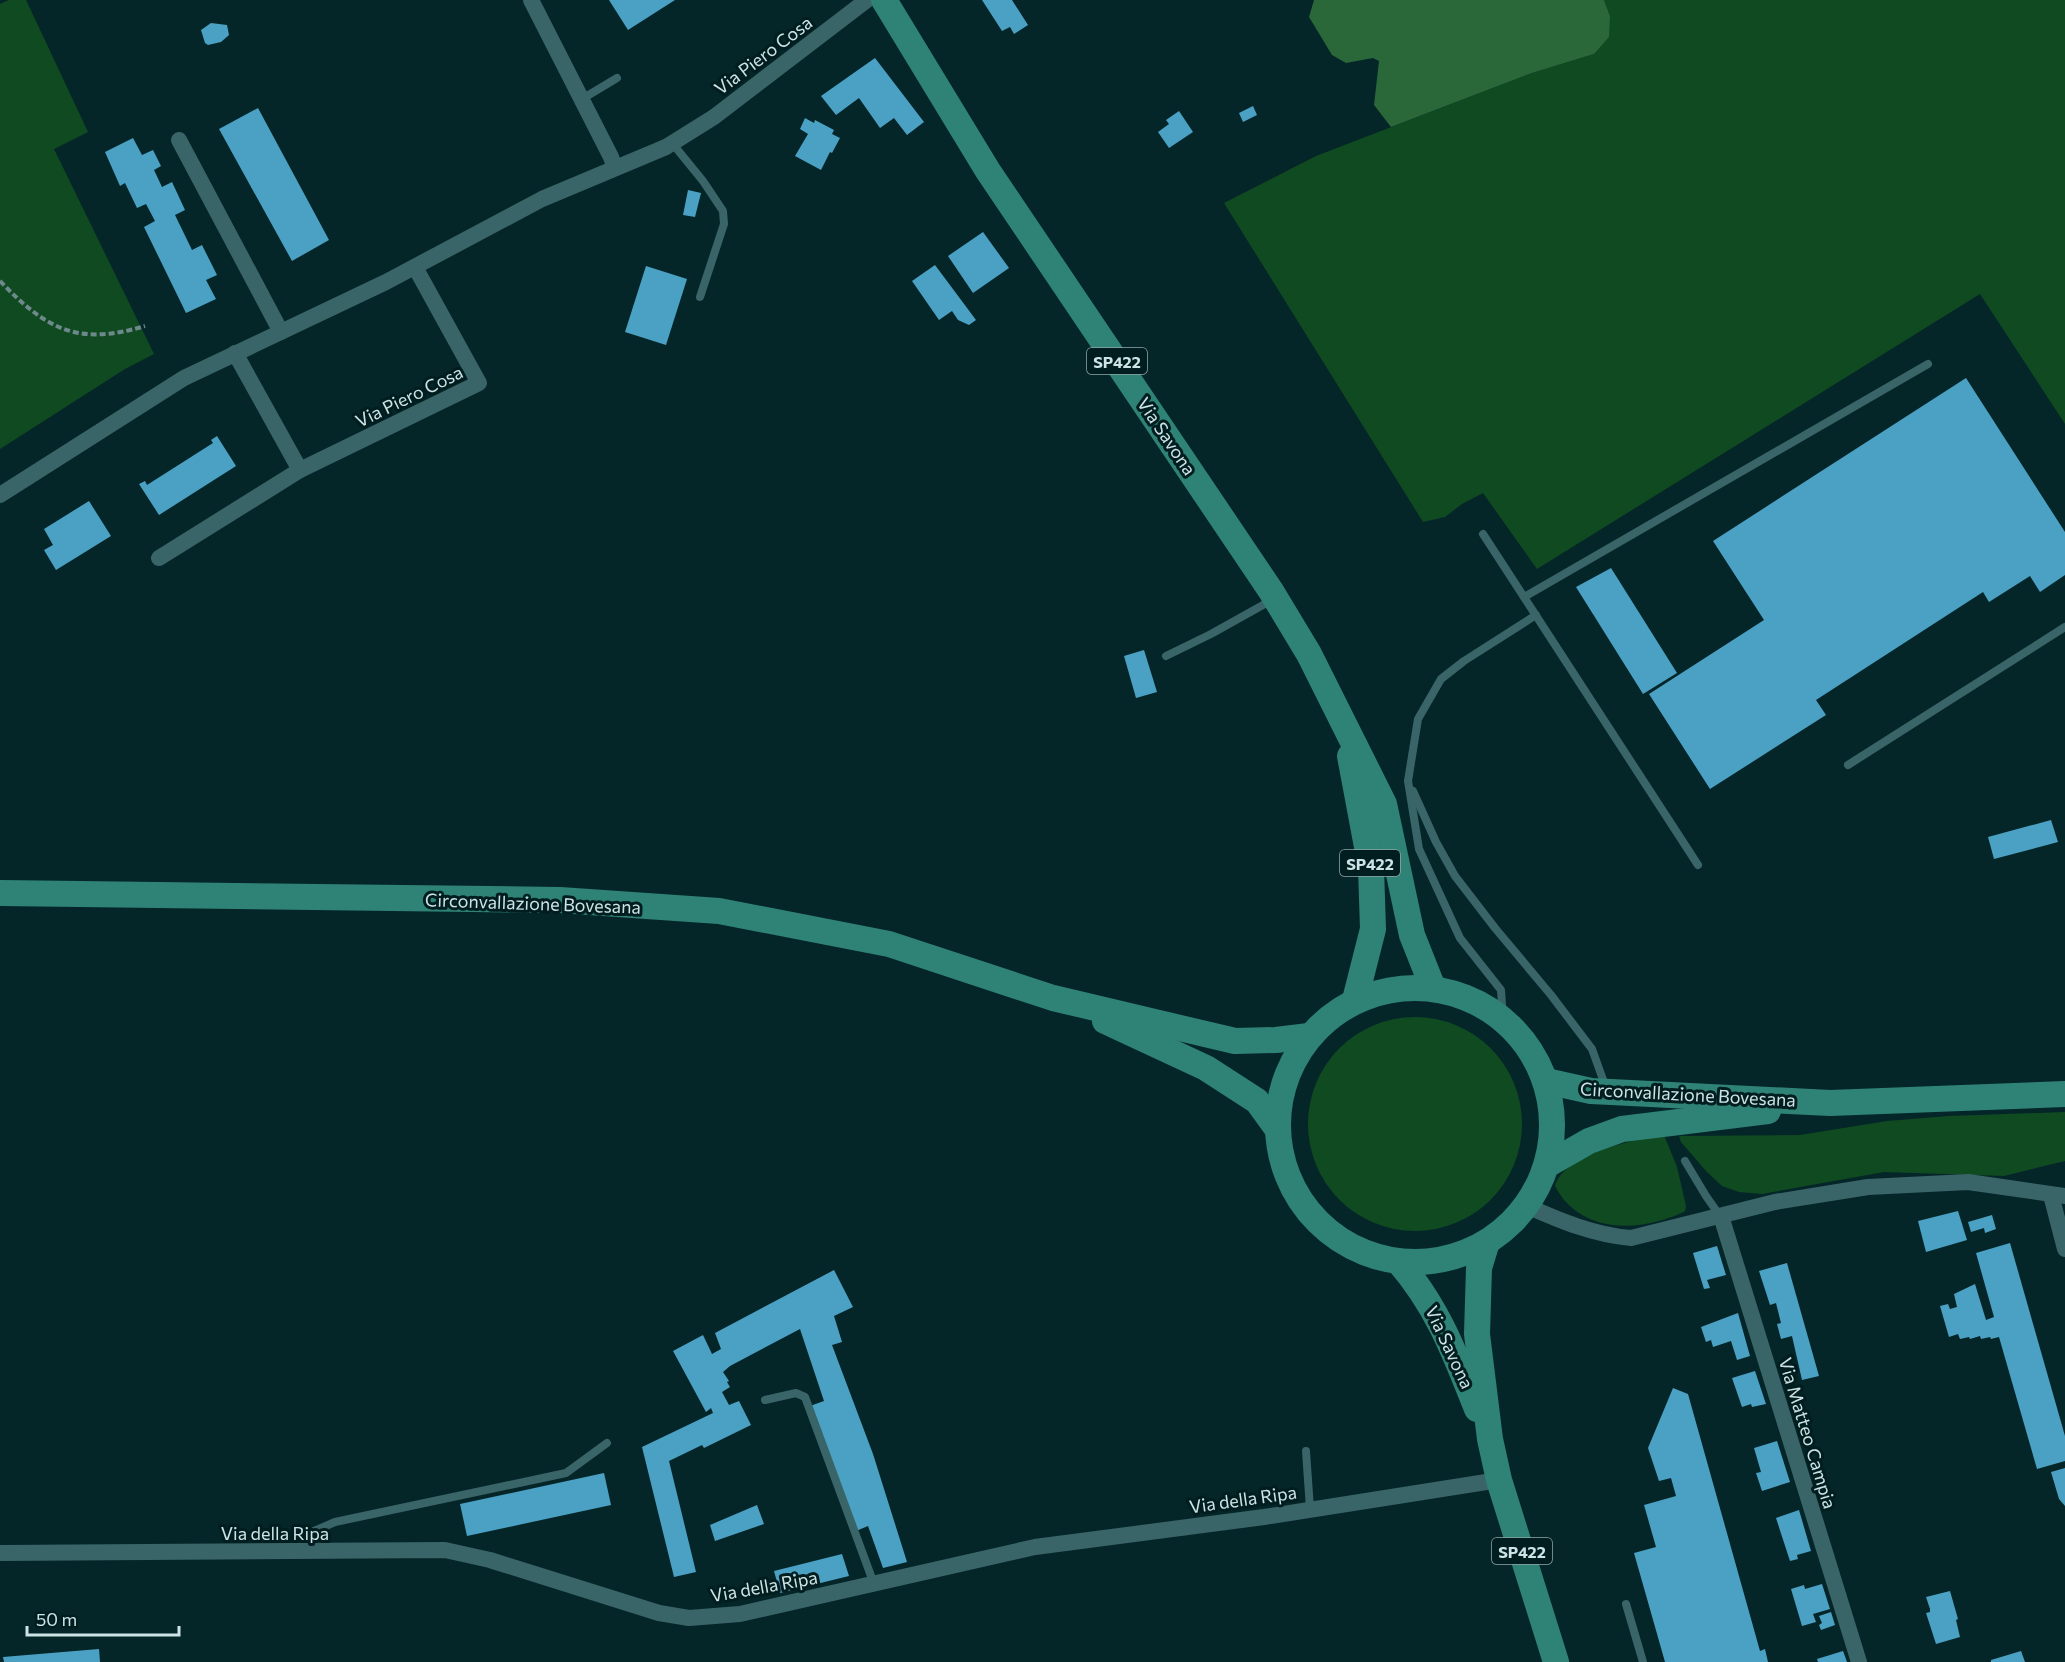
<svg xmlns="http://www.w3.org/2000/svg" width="2065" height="1662" viewBox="0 0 2065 1662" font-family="Commissioner,sans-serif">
	<rect width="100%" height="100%" fill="#052629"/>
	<!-- green -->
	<g fill="#104a21">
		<path d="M9,0H26L88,132L54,149L154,354L125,369L0,449V4Z"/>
		<path d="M1604,0H2065V424L1980,294L1537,569L1483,493L1462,504L1445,517L1423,522L1224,203L1316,156L1532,73L1594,54L1610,16Z"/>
		<circle cx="1415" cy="1124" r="107"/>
		<path d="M2065,1112V1161L2004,1176L1884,1172L1762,1194L1739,1192L1722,1186L1707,1172L1681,1142L1679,1136L1800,1135L1887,1121L1949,1116Z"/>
		<path d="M1664,1135L1677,1167L1686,1206L1685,1211C1677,1216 1668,1218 1659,1221C1619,1232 1575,1225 1555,1186C1564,1154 1635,1139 1664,1135Z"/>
	</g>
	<!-- forest -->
	<path fill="#2a6739" d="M1314,0H1604L1610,16L1609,37L1594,54L1532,73L1391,127L1374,105L1379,61L1373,58L1346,63L1332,55L1309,17Z"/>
	<!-- building -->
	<g fill="#4ba1c4">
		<path d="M609,0H675L628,30Z"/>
		<path d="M982,0H1012L1028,25L1014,34L1010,27L1002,31Z"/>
		<path d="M211,23L227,25L229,35L221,42L208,45L205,43L201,30Z"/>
		<path d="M875,58L924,122L907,135L894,118L880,128L859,98L836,115L821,96Z"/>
		<path d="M1253,106L1257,115L1243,122L1239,113Z"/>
		<path d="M258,108L329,240L292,261L219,129Z"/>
		<path d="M1179,111L1193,132L1169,148L1158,132L1169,124L1166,120Z"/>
		<path d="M805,118L814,123L815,120L834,130L832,134L840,138L832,153L830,152L821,170L795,156L808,134L800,129Z"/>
		<path d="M133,138L142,155L153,150L161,166L154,170L162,187L172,182L185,210L175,215L192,250L202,245L217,275L206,280L216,299L186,313L144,227L155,221L146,204L137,208L125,183L120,186L105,152Z"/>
		<path d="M688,190L701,193L695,217L683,215Z"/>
		<path d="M983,232L1009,268L973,293L948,256Z"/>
		<path d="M935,265L976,320L969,325L958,320L952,311L939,320L912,281Z"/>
		<path d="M646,266L687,279L666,345L625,332Z"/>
		<path d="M1966,378L2065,532V575L2040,592L2030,576L1989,602L1983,592L1816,700L1826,715L1710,789L1649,694L1764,620L1713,541Z"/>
		<path d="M217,436L236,466L159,515L139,484L145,481L147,485L213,443L211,440Z"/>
		<path d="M89,501L111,536L56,570L44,550L53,545L44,529Z"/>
		<path d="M1611,568L1677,673L1643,694L1576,587Z"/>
		<path d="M1144,650L1157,692L1136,698L1124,656Z"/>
		<path d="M2051,820L2058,842L1994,859L1988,837Z"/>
		<path d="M1958,1211L1967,1240L1926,1252L1918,1221Z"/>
		<path d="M1992,1215L1996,1229L1985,1233L1984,1228L1971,1232L1968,1222Z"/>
		<path d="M2010,1243L2065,1436V1461L2037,1469L1999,1337L1991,1339L1990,1337L1981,1339L1980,1336L1970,1339L1969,1337L1960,1339L1958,1334L1949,1337L1940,1306L1948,1304L1950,1309L1957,1307L1954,1294L1975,1284L1986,1320L1994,1317L1976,1253Z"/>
		<path d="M1717,1246L1726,1275L1707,1280L1710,1288L1704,1289L1693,1253Z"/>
		<path d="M1787,1263L1819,1376L1802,1380L1792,1336L1781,1339L1777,1324L1781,1323L1776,1303L1770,1305L1759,1271Z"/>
		<path d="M834,1270L853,1307L834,1316L842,1342L832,1345L873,1454L907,1562L883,1568L868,1526L856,1531L810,1406L824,1401L800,1329L730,1366L723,1372L729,1381L727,1382L730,1387L722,1392L729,1405L739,1401L751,1425L704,1448L702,1445L669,1461L696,1572L674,1577L642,1447L713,1413L711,1408L706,1412L673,1351L703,1335L712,1354L721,1349L715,1333Z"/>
		<path d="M1738,1313L1750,1356L1737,1360L1731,1341L1713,1347L1711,1340L1706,1342L1701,1327Z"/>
		<path d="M1755,1371L1766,1404L1752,1407L1751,1404L1742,1407L1732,1378Z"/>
		<path d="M1673,1388L1688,1394L1760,1651L1765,1649L1768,1662H1665L1634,1553L1656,1547L1644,1505L1676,1496L1671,1478L1659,1481L1648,1448Z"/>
		<path d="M1777,1441L1790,1482L1762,1491L1756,1473L1761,1472L1754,1448Z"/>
		<path d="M2065,1468V1506L2059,1499L2051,1472Z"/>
		<path d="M604,1473L611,1505L467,1536L460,1504Z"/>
		<path d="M757,1505L764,1524L715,1541L710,1525Z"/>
		<path d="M1799,1510L1811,1551L1797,1555L1798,1559L1790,1561L1776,1518Z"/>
		<path d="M842,1554L849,1576L780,1593L774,1571Z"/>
		<path d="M1822,1584L1830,1609L1813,1614L1816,1622L1802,1626L1791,1589L1804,1585L1805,1589Z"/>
		<path d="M1950,1591L1958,1619L1956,1620L1960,1637L1936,1644L1926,1613L1930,1612V1609L1926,1597Z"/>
		<path d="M1831,1612L1835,1625L1821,1630L1819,1625L1822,1623L1819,1616Z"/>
		<path d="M99,1649L100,1662H4L3,1657Z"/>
		<path d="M1843,1651L1847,1662H1818L1817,1659Z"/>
		<path d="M2021,1651L2025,1662H1991V1660Z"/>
	</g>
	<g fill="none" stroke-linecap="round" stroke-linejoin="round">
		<!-- path -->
		<path stroke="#6d898b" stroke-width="4" stroke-dasharray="6 3" stroke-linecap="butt" d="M0,281C47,330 78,346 145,326"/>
		<!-- service -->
		<g stroke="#3a6568" stroke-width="8">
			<path d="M582,99L617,78"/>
			<path d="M672,143L703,181L723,211L724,224L700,297"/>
			<path d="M1483,534L1698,865"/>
			<path d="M1524,597L1928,364"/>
			<path d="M1166,656L1211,634L1272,600"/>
			<path d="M1848,765L2065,627"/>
			<path d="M1413,791L1436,842L1455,876L1495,928L1551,995L1592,1049L1606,1088"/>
			<path d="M1503,1019L1501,990L1460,938L1419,849L1408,781L1418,719L1441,679L1464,661L1536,615"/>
			<path d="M1685,1161L1706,1196L1720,1216"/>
			<path d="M765,1400L796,1393L805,1397L874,1584"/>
			<path d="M1306,1451L1310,1509"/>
			<path d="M302,1552L314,1531L335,1522L566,1473L607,1443"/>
			<path d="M1626,1604L1643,1662"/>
		</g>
		<!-- minor -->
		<g stroke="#3a6568" stroke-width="16">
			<path d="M531,0L611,157L615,168"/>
			<path d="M179,140L281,332"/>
			<path d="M235,353L300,470"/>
			<path d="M0,495L184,378L386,282L542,199L666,147L714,117L867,0"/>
			<path d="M159,558L300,470L479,383L415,267"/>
			<path d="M2051,1195L2065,1249"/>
			<path d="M1527,1206C1561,1221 1594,1235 1631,1238L1775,1202L1868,1187L1968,1182L2065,1196"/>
			<path d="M1721,1216L1859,1662"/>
			<path d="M0,1553L445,1550L490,1560L659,1613L689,1618L740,1614L1035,1547L1264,1517L1499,1480"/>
		</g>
		<!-- primary -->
		<g stroke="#2f8376" stroke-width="26">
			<path d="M884,0L988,171L1271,591L1309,654L1384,804L1412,935L1433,988"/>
			<path d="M1350,756L1371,868L1373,929L1355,1000"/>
			<path d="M0,893L560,900L719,911L889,944L1053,998L1235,1041L1276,1040L1309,1036"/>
			<circle cx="1415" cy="1125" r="137"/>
			<path d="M1105,1021L1206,1068L1257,1101L1278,1130"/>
			<path d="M1546,1081L1591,1091L1830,1103L2065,1094"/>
			<path d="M1547,1165L1589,1141L1622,1129L1768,1111"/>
			<path d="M1487,1242L1479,1268L1477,1334L1490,1439L1499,1480L1556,1662"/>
			<path d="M1398,1261C1438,1307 1455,1354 1477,1409"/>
		</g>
	</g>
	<g text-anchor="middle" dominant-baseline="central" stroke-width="6" stroke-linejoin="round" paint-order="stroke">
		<!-- shield labels -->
		<g fill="#001d1f" stroke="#90a8aa" stroke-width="1.5">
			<rect x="1087" y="348" width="60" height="26" rx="4.5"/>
			<rect x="1340" y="850" width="60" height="26" rx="4.5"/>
			<rect x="1492" y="1538" width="60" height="26" rx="4.5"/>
		</g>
		<g font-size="16" font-weight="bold" fill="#cde3e5">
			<text x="1117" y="361">SP422</text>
			<text x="1370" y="863">SP422</text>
			<text x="1522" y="1551">SP422</text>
		</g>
		<!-- street labels -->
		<g font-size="18" fill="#cde3e5" stroke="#001d1f">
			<text transform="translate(763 55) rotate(-37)">Via Piero Cosa</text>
			<text transform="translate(409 396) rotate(-26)">Via Piero Cosa</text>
			<text transform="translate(1167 436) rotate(56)">Via Savona</text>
			<text transform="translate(533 903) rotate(2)">Circonvallazione Bovesana</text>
			<text transform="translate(1688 1094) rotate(3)">Circonvallazione Bovesana</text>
			<text transform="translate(1450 1347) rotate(65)">Via Savona</text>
			<text transform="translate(1808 1433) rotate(73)">Via Matteo Campia</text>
			<text transform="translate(1243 1499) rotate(-8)">Via della Ripa</text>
			<text x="275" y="1533">Via della Ripa</text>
			<text transform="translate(764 1586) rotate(-10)">Via della Ripa</text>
		</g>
	</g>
	<!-- scale -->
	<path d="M27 1626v9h152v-9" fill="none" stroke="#cde3e5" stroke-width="3"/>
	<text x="36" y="1626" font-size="18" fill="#cde3e5" stroke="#001d1f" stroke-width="4.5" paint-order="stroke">50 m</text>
</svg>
